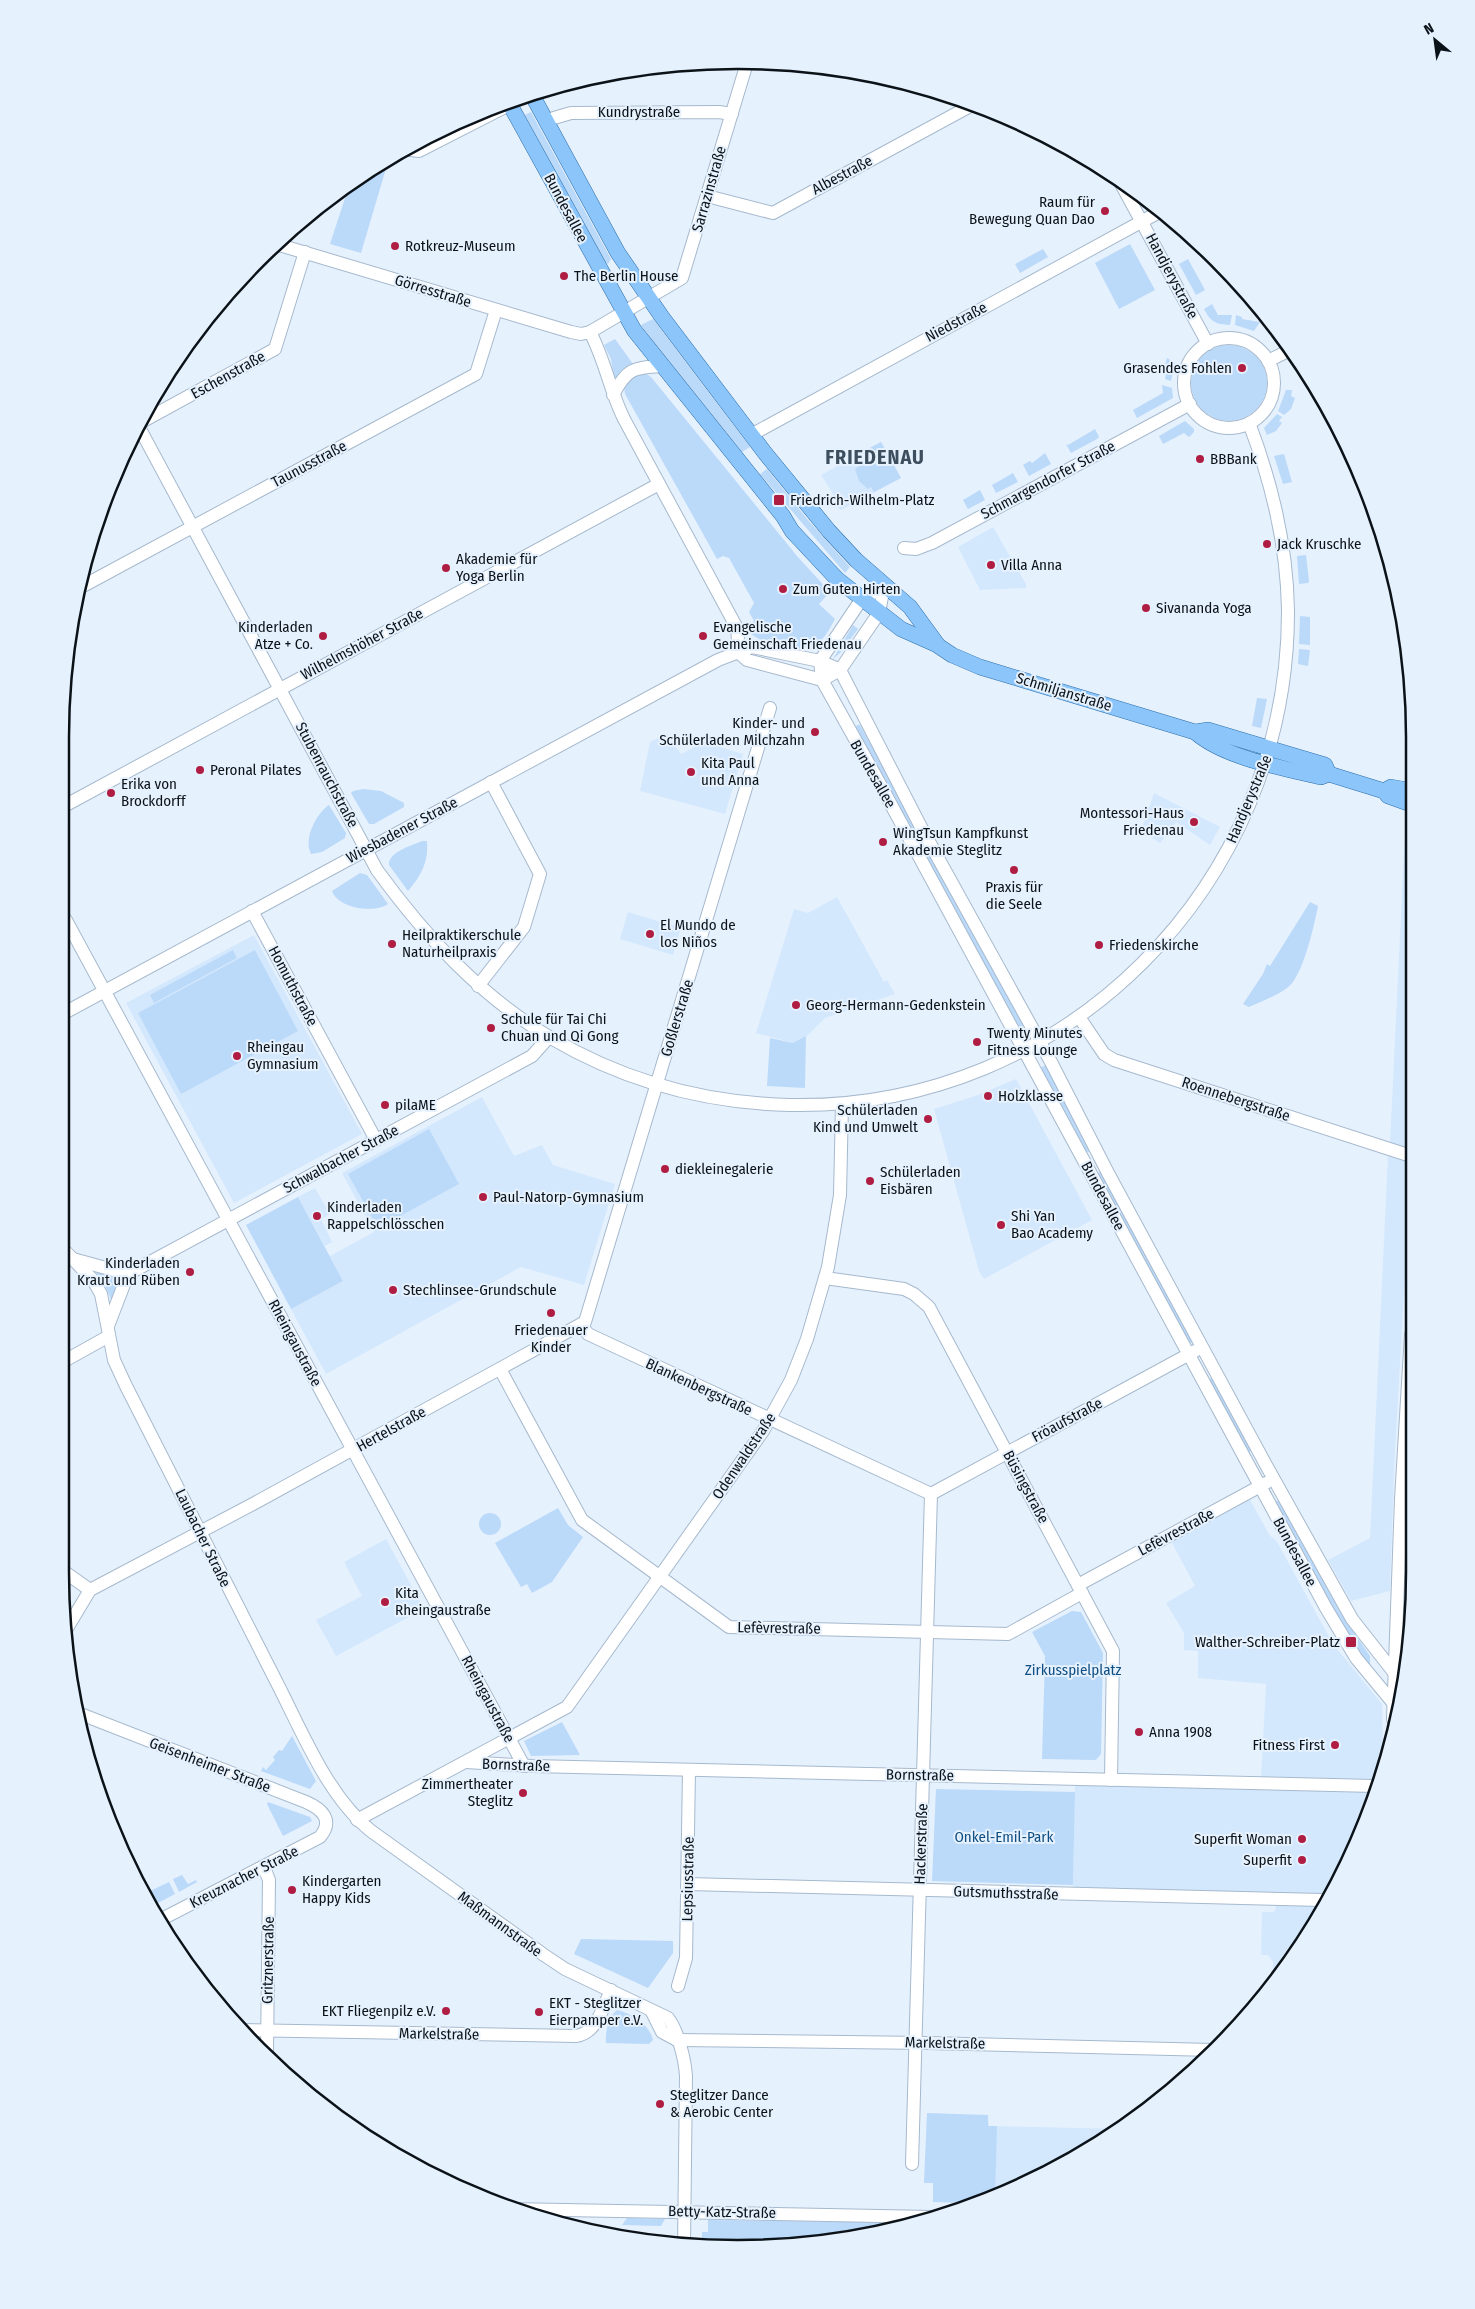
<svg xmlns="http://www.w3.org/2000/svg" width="1475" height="2309" viewBox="0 0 1475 2309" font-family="'Fira Sans Condensed',sans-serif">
	<rect width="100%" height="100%" fill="#e6f1fe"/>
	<!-- built -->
	<g fill="#d4e8fd">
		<path d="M881,442L901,478L841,510L838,508L832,492L821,475Z"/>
		<path d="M993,527L1026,584V588L980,590L958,547Z"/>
		<path d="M667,734L681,754L704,742L743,754L725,814L640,791L650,742Z"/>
		<path d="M1154,793L1220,827L1210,845L1176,822L1160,843L1141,831Z"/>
		<path d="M1406,810L1413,813L1412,1145L1405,1148L1390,1143Z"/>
		<path d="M837,897L884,982L887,980L895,994L825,1018L803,1040L793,1043L756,1033L794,909L808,913Z"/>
		<path d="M628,912L681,928L673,955L620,939Z"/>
		<path d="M254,935L362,1134L234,1203L126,1003Z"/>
		<path d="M1016,1079L1092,1220L984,1279L979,1271L934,1109L978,1095Z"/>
		<path d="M482,1097L514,1156L542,1145L553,1165L615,1184L584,1285L521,1267L326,1374L291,1309L343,1281L330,1256L374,1232L342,1173Z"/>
		<path d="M1388,1155L1407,1162L1411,1166L1394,1470L1390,1591L1351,1601L1328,1560L1370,1538Z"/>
		<path d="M315,1188L330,1214L321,1219L332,1242L325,1246L298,1197Z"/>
		<path d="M1248,1500H1250L1270,1536L1276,1540L1333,1644L1382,1704L1383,1759L1379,1774L1372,1779L1261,1778L1266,1684L1198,1678V1651L1184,1650V1633L1166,1603L1195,1586L1171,1541Z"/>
		<path d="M386,1539L424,1609L336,1656L316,1620L362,1596L344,1562Z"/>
		<path d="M1075,1785L1374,1792L1363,1831L1326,1895L1073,1889Z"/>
		<path d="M1277,1904L1320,1905L1272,1987L1273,1962L1268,1955H1261L1262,1912H1274Z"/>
		<path d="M988,2115L989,2126L1122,2129L1037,2179L973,2203L933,2202Z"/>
	</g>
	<!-- green -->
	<g fill="#bbd9f9">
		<path d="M531,112L611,259L608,264L604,261L525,115Z"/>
		<path d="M384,162L387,165L361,253L330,244L349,186Z"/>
		<path d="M1130,244L1155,290L1119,309L1095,263Z"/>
		<path d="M1043,249L1048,257L1020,273L1015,264Z"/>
		<path d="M1188,259L1205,290L1196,295L1179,264Z"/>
		<path d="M1212,304L1218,315H1232L1230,325C1215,324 1211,322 1204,309Z"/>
		<path d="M1236,315L1242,317V319L1260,322L1254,331L1235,325Z"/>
		<path d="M653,319L750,447L742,452L654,343L641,325Z"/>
		<path d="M615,339L633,364L614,379L611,359L604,345Z"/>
		<circle cx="1229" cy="383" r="38"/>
		<path d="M1167,358L1175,363L1171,381L1165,379L1166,373H1163Z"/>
		<path d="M645,373L651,377L797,556L830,592L819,604L835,619C830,628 825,639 816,644C799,655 755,644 745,627L754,621L749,612L754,603L729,558L723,556L717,559L625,394L624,386L629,378Z"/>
		<path d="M1162,385L1172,388L1173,398L1137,418L1133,410L1163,393Z"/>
		<path d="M1286,390H1292L1291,396L1295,398L1291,409L1284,415L1278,411Z"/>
		<path d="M1277,414L1282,417L1279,421L1282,423L1276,431L1267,435L1264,428Z"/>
		<path d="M1185,421L1194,429V432L1189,437L1184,433L1163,444L1159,436Z"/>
		<path d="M1095,429L1099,437L1097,439L1071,453L1066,444L1068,445Z"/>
		<path d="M881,442L901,478L874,492L871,487L868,489L859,481L855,469L868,460L864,451Z"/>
		<path d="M1045,453L1051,464L1029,476L1023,465L1030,461L1032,463Z"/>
		<path d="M1284,454L1292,482L1283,484L1274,456Z"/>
		<path d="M767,469L808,520L850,567L845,573L760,474Z"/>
		<path d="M1013,473L1018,482L996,493L992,485Z"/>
		<path d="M980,490L985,500L968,509L963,500Z"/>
		<path d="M1306,555L1309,581L1308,583L1299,584L1297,556Z"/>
		<path d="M1300,616L1310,617V645L1299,644Z"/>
		<path d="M853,625L858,629L840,653L833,659Z"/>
		<path d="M1299,649L1310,650L1308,666L1298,664Z"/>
		<path d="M1257,698L1267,699L1261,728L1252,726Z"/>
		<path d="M857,725H860L1024,1025L1017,1029L855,728Z"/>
		<path d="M363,789L381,791L404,803V807L374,824H369L351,793L353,791Z"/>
		<path d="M329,805L346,833L345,838L322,852L311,854C303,839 316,814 329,805Z"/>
		<path d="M422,841H427C429,861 421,876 408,891L389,865C388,852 411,846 422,841Z"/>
		<path d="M360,873L367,875L388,904C373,914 338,908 332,891Z"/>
		<path d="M1310,902L1318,906C1314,926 1303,977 1287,988C1276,996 1262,1001 1249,1007L1243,1004L1263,974L1267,964L1270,966Z"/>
		<path d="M233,950L237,958L154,1003L150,995Z"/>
		<path d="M255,950L298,1031L181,1094L138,1013Z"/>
		<path d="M806,1036L805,1088L767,1086L770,1038L793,1043Z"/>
		<path d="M1046,1065L1090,1151L1086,1153L1038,1069Z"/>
		<path d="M429,1129L459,1184L378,1228L348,1174Z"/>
		<path d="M1101,1171L1194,1341L1189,1344L1097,1174Z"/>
		<path d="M298,1197L343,1281L291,1309L246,1225Z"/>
		<path d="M95,1271L118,1279L113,1304L105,1285Z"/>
		<path d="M1213,1377L1252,1450L1248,1453L1208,1380Z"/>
		<path d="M1279,1500L1340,1612L1370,1656V1665L1344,1630L1275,1502Z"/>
		<path d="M558,1508L568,1525L583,1537L552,1582L532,1593L527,1584L521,1587L495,1543Z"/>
		<circle cx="490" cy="1524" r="11"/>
		<path d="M1407,1536H1410L1409,1640L1405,1639Z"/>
		<path d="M1072,1611L1081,1612L1103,1653L1101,1754L1096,1760L1042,1759L1045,1656L1032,1632Z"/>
		<path d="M562,1722L580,1755L531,1756L524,1741Z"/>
		<path d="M292,1736L316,1781L310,1789L261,1771L263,1767L266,1770L275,1760L273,1757L279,1750L282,1751Z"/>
		<path d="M936,1789L1075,1792L1073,1885L932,1881Z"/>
		<path d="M268,1802L310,1817L312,1821L283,1836L267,1804Z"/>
		<path d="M182,1875L188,1884L196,1880L197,1882L179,1892L173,1879Z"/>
		<path d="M169,1882L175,1894L154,1905L148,1892Z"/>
		<path d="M581,1939L673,1941V1953L648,1988L574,1954Z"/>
		<path d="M617,2010C631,2013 650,2025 653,2040L649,2044L606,2043C605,2032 608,2017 617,2010Z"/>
		<path d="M927,2113L988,2115V2126H997L995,2195L973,2203L933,2202V2183H924Z"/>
		<path d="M627,2218L665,2219L661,2226L622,2225Z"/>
		<path d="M708,2220L920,2223L826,2243L702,2247V2232H708Z"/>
	</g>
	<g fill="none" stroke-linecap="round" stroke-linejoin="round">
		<defs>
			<g id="minor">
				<path d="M547,120L571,113L719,112L732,114"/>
				<path d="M403,149L419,151L509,105"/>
				<path d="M1120,182L1208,344"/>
				<path d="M707,196L773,213L972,105"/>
				<path d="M276,244L571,332L581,334L590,332L682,278L747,63"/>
				<path d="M590,332C605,360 610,391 624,419L737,628L739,653L747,660L822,680L840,670L879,613L884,586"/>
				<circle cx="1229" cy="383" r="45"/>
				<path d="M1268,361L1290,350"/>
				<path d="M613,395C627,368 633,368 662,366"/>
				<path d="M145,420L275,349L305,252"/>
				<path d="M140,429L377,870C425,936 480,996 551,1038C624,1081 706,1103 790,1105C1066,1110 1289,885 1288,610C1287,546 1272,483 1249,423"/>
				<path d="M751,435L1161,211"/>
				<path d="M904,548L916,549L932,543L1190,404"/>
				<path d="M83,586L476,374L496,310"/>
				<path d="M884,586L861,600L820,661L822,680L875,775L1326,1608L1356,1658L1394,1704"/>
				<path d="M840,670L922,829L1051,1062L1108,1173L1266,1465L1352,1619L1403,1684"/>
				<path d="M66,805L659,484"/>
				<path d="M252,911L376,1140"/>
				<path d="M66,920L524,1766"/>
				<path d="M478,986L524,927L540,874L491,782"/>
				<path d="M66,1012L718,660L752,647L820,661L840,670"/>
				<path d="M1079,1017L1104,1054L1114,1060L1411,1156"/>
				<path d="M66,1252L93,1280L101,1294L114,1360L126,1386C176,1483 225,1581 275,1679C301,1729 327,1796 371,1831L544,1955L565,1969L668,2018C678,2031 685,2060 686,2076L684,2246"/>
				<path d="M73,1259L128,1274"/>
				<path d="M825,1278L904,1289L914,1294L929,1307L1113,1651L1111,1780"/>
				<path d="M581,1325L588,1334L931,1494"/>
				<path d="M108,1326L128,1274L532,1056L549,1037"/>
				<path d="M66,1360L109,1336"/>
				<path d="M500,1369L582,1520L729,1627L1008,1634L1082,1593"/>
				<path d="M931,1494L1195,1351"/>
				<path d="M66,1573L90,1590"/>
				<path d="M1078,1585L1266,1483"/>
				<path d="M66,1630L90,1590L253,1504L585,1322L770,708"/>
				<path d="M78,1713L306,1802C322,1809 334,1820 320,1837L160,1920"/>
				<path d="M1393,1719L1401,1499L1411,1334"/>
				<path d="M466,1762L532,1766L1375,1786"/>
				<path d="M357,1820L567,1707L763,1431L791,1380L807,1339L828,1267L840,1195L842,1104"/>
				<path d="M264,1867L269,1880L267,2054"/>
				<path d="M688,1884L1323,1900"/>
				<path d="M678,1986L686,1958L689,1770"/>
				<path d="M652,2012L662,2032L677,2040"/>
				<path d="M241,2030L576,2036C597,2033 603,2007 611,1990"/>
				<path d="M677,2040L927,2043L1213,2050"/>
				<path d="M912,2164L931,1494"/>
				<path d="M511,2209L932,2217"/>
			</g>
			<g id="major">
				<path d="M531,93L618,253L662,317L765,453L829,531L856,560L910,607L937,644"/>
				<path d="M508,101L634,330L783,516L792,531L837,579L901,629L937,645L952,655L980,667L1195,732L1208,730L1325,765L1329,774"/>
				<path d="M1195,732C1224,758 1283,768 1321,777L1329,774L1384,791L1388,796L1413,805"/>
				<path d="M1384,791L1391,787L1413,791"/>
			</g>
		</defs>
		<!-- minor casing -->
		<use href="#minor" stroke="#a6b9cd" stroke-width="14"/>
		<!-- major casing -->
		<use href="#major" stroke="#2c6ea8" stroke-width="16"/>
		<!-- minor -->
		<use href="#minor" stroke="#fff" stroke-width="12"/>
		<!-- major -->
		<use href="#major" stroke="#8bc5fa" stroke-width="15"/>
	</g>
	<!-- markers -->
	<g fill="#b01d42" stroke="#e6f1fe" stroke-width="2">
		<circle cx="1105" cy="211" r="5"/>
		<circle cx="395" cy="246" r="5"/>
		<circle cx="564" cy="276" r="5"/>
		<circle cx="1242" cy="368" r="5"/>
		<circle cx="1200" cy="459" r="5"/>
		<rect x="773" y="494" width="12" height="12" rx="2.5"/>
		<circle cx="1267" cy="544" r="5"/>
		<circle cx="991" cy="565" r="5"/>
		<circle cx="446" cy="568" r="5"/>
		<circle cx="783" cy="589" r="5"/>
		<circle cx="1146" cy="608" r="5"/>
		<circle cx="323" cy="636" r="5"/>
		<circle cx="703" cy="636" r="5"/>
		<circle cx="815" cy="732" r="5"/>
		<circle cx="200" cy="770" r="5"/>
		<circle cx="691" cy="772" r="5"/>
		<circle cx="111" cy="793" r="5"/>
		<circle cx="1194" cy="822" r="5"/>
		<circle cx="883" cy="842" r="5"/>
		<circle cx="1014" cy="870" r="5"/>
		<circle cx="650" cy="934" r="5"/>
		<circle cx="392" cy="944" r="5"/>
		<circle cx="1099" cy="945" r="5"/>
		<circle cx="796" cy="1005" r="5"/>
		<circle cx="491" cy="1028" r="5"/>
		<circle cx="977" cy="1042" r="5"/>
		<circle cx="237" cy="1056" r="5"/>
		<circle cx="988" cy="1096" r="5"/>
		<circle cx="385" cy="1105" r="5"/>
		<circle cx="928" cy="1119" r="5"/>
		<circle cx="665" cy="1169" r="5"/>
		<circle cx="870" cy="1181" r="5"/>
		<circle cx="483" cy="1197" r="5"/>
		<circle cx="317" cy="1216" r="5"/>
		<circle cx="1001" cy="1225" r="5"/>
		<circle cx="190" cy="1272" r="5"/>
		<circle cx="393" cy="1290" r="5"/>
		<circle cx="551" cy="1313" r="5"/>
		<circle cx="385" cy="1602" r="5"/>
		<rect x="1345" y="1636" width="12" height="12" rx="2.5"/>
		<circle cx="1139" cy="1732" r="5"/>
		<circle cx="1335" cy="1745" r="5"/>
		<circle cx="523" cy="1793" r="5"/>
		<circle cx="1302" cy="1839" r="5"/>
		<circle cx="1302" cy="1860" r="5"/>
		<circle cx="292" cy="1890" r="5"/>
		<circle cx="446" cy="2011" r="5"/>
		<circle cx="539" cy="2012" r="5"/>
		<circle cx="660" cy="2104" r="5"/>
	</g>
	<g text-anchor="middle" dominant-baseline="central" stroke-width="4" stroke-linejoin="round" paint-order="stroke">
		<!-- street labels -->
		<g font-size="15" fill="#0b1218" stroke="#e6f1fe">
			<text x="639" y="112">Kundrystraße</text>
			<text transform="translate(842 175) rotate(-28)">Albestraße</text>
			<text transform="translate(709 189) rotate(-74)">Sarrazinstraße</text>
			<text transform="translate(566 208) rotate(62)">Bundesallee</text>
			<text transform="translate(1172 276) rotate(62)">Handjerystraße</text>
			<text transform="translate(433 291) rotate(17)">Görresstraße</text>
			<text transform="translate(956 322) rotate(-28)">Niedstraße</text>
			<text transform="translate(228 375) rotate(-29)">Eschenstraße</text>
			<text transform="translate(309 464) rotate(-28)">Taunusstraße</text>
			<text transform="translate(1048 480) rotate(-28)">Schmargendorfer Straße</text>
			<text transform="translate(362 644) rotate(-28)">Wilhelmshöher Straße</text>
			<text transform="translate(1064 692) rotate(17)">Schmiljanstraße</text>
			<text transform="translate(873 774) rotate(60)">Bundesallee</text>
			<text transform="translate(327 775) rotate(62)">Stubenrauchstraße</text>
			<text transform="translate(1249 799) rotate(-67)">Handjerystraße</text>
			<text transform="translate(402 830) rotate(-28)">Wiesbadener Straße</text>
			<text transform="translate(293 986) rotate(62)">Homuthstraße</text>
			<text transform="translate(677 1018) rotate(-73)">Goßlerstraße</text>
			<text transform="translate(1236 1099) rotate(18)">Roennebergstraße</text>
			<text transform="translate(341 1159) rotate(-28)">Schwalbacher Straße</text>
			<text transform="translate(1103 1196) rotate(62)">Bundesallee</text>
			<text transform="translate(295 1343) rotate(62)">Rheingaustraße</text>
			<text transform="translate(699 1387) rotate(25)">Blankenbergstraße</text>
			<text transform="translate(1067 1420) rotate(-28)">Fröaufstraße</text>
			<text transform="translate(391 1429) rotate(-29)">Hertelstraße</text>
			<text transform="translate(744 1456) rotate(-56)">Odenwaldstraße</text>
			<text transform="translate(1026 1487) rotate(62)">Büsingstraße</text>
			<text transform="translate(1176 1532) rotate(-28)">Lefèvrestraße</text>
			<text transform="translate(203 1538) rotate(64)">Laubacher Straße</text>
			<text transform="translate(1295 1552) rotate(62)">Bundesallee</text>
			<text transform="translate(779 1628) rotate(1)">Lefèvrestraße</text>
			<text transform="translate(488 1699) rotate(62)">Rheingaustraße</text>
			<text transform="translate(210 1765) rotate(21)">Geisenheimer Straße</text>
			<text transform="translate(516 1765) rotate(2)">Bornstraße</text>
			<text transform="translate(920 1775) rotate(1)">Bornstraße</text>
			<text transform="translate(921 1844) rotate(-88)">Hackerstraße</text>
			<text transform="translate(244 1877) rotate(-27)">Kreuznacher Straße</text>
			<text transform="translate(688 1879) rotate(-89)">Lepsiusstraße</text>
			<text transform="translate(1006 1893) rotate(2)">Gutsmuthsstraße</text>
			<text transform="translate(500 1924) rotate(36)">Maßmannstraße</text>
			<text transform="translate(268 1960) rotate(-89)">Gritznerstraße</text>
			<text transform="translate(439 2034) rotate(1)">Markelstraße</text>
			<text transform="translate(945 2043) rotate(1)">Markelstraße</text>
			<text transform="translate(722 2212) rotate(1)">Betty-Katz-Straße</text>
		</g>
		<!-- poi labels -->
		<g font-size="15" fill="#0b1218" stroke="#e6f1fe" text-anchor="start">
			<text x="1095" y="202" text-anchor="end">Raum für<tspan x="1095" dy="17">Bewegung Quan Dao</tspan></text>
			<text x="405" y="246">Rotkreuz-Museum</text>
			<text x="574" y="276">The Berlin House</text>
			<text x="1232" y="368" text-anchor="end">Grasendes Fohlen</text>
			<text x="1210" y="459">BBBank</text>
			<text x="790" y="500">Friedrich-Wilhelm-Platz</text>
			<text x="1277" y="544">Jack Kruschke</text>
			<text x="456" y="559">Akademie für<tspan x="456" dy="17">Yoga Berlin</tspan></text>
			<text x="1001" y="565">Villa Anna</text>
			<text x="793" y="589">Zum Guten Hirten</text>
			<text x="1156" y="608">Sivananda Yoga</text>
			<text x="313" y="627" text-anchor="end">Kinderladen<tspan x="313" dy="17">Atze + Co.</tspan></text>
			<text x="713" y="627">Evangelische<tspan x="713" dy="17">Gemeinschaft Friedenau</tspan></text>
			<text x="805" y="723" text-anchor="end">Kinder- und<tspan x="805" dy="17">Schülerladen Milchzahn</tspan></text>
			<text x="701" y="763">Kita Paul<tspan x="701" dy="17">und Anna</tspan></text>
			<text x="210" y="770">Peronal Pilates</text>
			<text x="121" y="784">Erika von<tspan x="121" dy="17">Brockdorff</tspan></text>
			<text x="1184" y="813" text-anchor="end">Montessori-Haus<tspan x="1184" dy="17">Friedenau</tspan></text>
			<text x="893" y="833">WingTsun Kampfkunst<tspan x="893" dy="17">Akademie Steglitz</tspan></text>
			<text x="1014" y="887" text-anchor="middle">Praxis für<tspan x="1014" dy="17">die Seele</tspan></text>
			<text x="660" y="925">El Mundo de<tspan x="660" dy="17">los Niños</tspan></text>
			<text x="402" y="935">Heilpraktikerschule<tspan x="402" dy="17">Naturheilpraxis</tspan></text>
			<text x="1109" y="945">Friedenskirche</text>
			<text x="806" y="1005">Georg-Hermann-Gedenkstein</text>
			<text x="501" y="1019">Schule für Tai Chi<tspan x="501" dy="17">Chuan und Qi Gong</tspan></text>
			<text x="987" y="1033">Twenty Minutes<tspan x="987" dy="17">Fitness Lounge</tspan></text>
			<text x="247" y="1047">Rheingau<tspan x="247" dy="17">Gymnasium</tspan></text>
			<text x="998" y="1096">Holzklasse</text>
			<text x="395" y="1105">pilaME</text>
			<text x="918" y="1110" text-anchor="end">Schülerladen<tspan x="918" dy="17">Kind und Umwelt</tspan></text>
			<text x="675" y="1169">diekleinegalerie</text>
			<text x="880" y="1172">Schülerladen<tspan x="880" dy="17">Eisbären</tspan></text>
			<text x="493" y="1197">Paul-Natorp-Gymnasium</text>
			<text x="327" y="1207">Kinderladen<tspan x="327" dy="17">Rappelschlösschen</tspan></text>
			<text x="1011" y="1216">Shi Yan<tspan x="1011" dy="17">Bao Academy</tspan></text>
			<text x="180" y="1263" text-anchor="end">Kinderladen<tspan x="180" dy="17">Kraut und Rüben</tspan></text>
			<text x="403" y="1290">Stechlinsee-Grundschule</text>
			<text x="551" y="1330" text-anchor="middle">Friedenauer<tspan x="551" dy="17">Kinder</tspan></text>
			<text x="395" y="1593">Kita<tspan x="395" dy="17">Rheingaustraße</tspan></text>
			<text x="1340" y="1642" text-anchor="end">Walther-Schreiber-Platz</text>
			<text x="1149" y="1732">Anna 1908</text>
			<text x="1325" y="1745" text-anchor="end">Fitness First</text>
			<text x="513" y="1784" text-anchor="end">Zimmertheater<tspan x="513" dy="17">Steglitz</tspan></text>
			<text x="1292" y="1839" text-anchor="end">Superfit Woman</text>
			<text x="1292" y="1860" text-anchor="end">Superfit</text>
			<text x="302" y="1881">Kindergarten<tspan x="302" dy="17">Happy Kids</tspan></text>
			<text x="549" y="2003">EKT - Steglitzer<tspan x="549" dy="17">Eierpamper e.V.</tspan></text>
			<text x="436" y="2011" text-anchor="end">EKT Fliegenpilz e.V.</text>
			<text x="670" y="2095">Steglitzer Dance<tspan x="670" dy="17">&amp; Aerobic Center</tspan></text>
		</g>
		<!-- park labels -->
		<g font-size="15" fill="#104e82" stroke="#e6f1fe">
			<text x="1073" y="1670">Zirkusspielplatz</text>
			<text x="1004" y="1837">Onkel-Emil-Park</text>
		</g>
		<!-- district labels -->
		<g font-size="20" font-weight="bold" letter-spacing="1" fill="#3d4e5e" stroke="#e6f1fe">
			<text x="875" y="457">FRIEDENAU</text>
		</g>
	</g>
	<!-- crop -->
	<path d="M0 0H1475V2309H0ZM737 69H738A668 668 0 0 1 1406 737V1572A668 668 0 0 1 738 2240H737A668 668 0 0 1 69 1572V737A668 668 0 0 1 737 69Z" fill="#e6f1fe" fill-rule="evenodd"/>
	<path fill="none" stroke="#0b1218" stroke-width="2.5" d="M737 69H738A668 668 0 0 1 1406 737V1572A668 668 0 0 1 738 2240H737A668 668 0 0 1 69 1572V737A668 668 0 0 1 737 69Z"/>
	<!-- north arrow -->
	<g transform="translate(1435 40) rotate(331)" stroke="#e6f1fe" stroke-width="4" paint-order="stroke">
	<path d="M0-4L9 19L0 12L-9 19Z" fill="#0b1218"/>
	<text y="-8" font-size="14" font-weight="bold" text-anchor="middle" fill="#0b1218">N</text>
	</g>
</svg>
